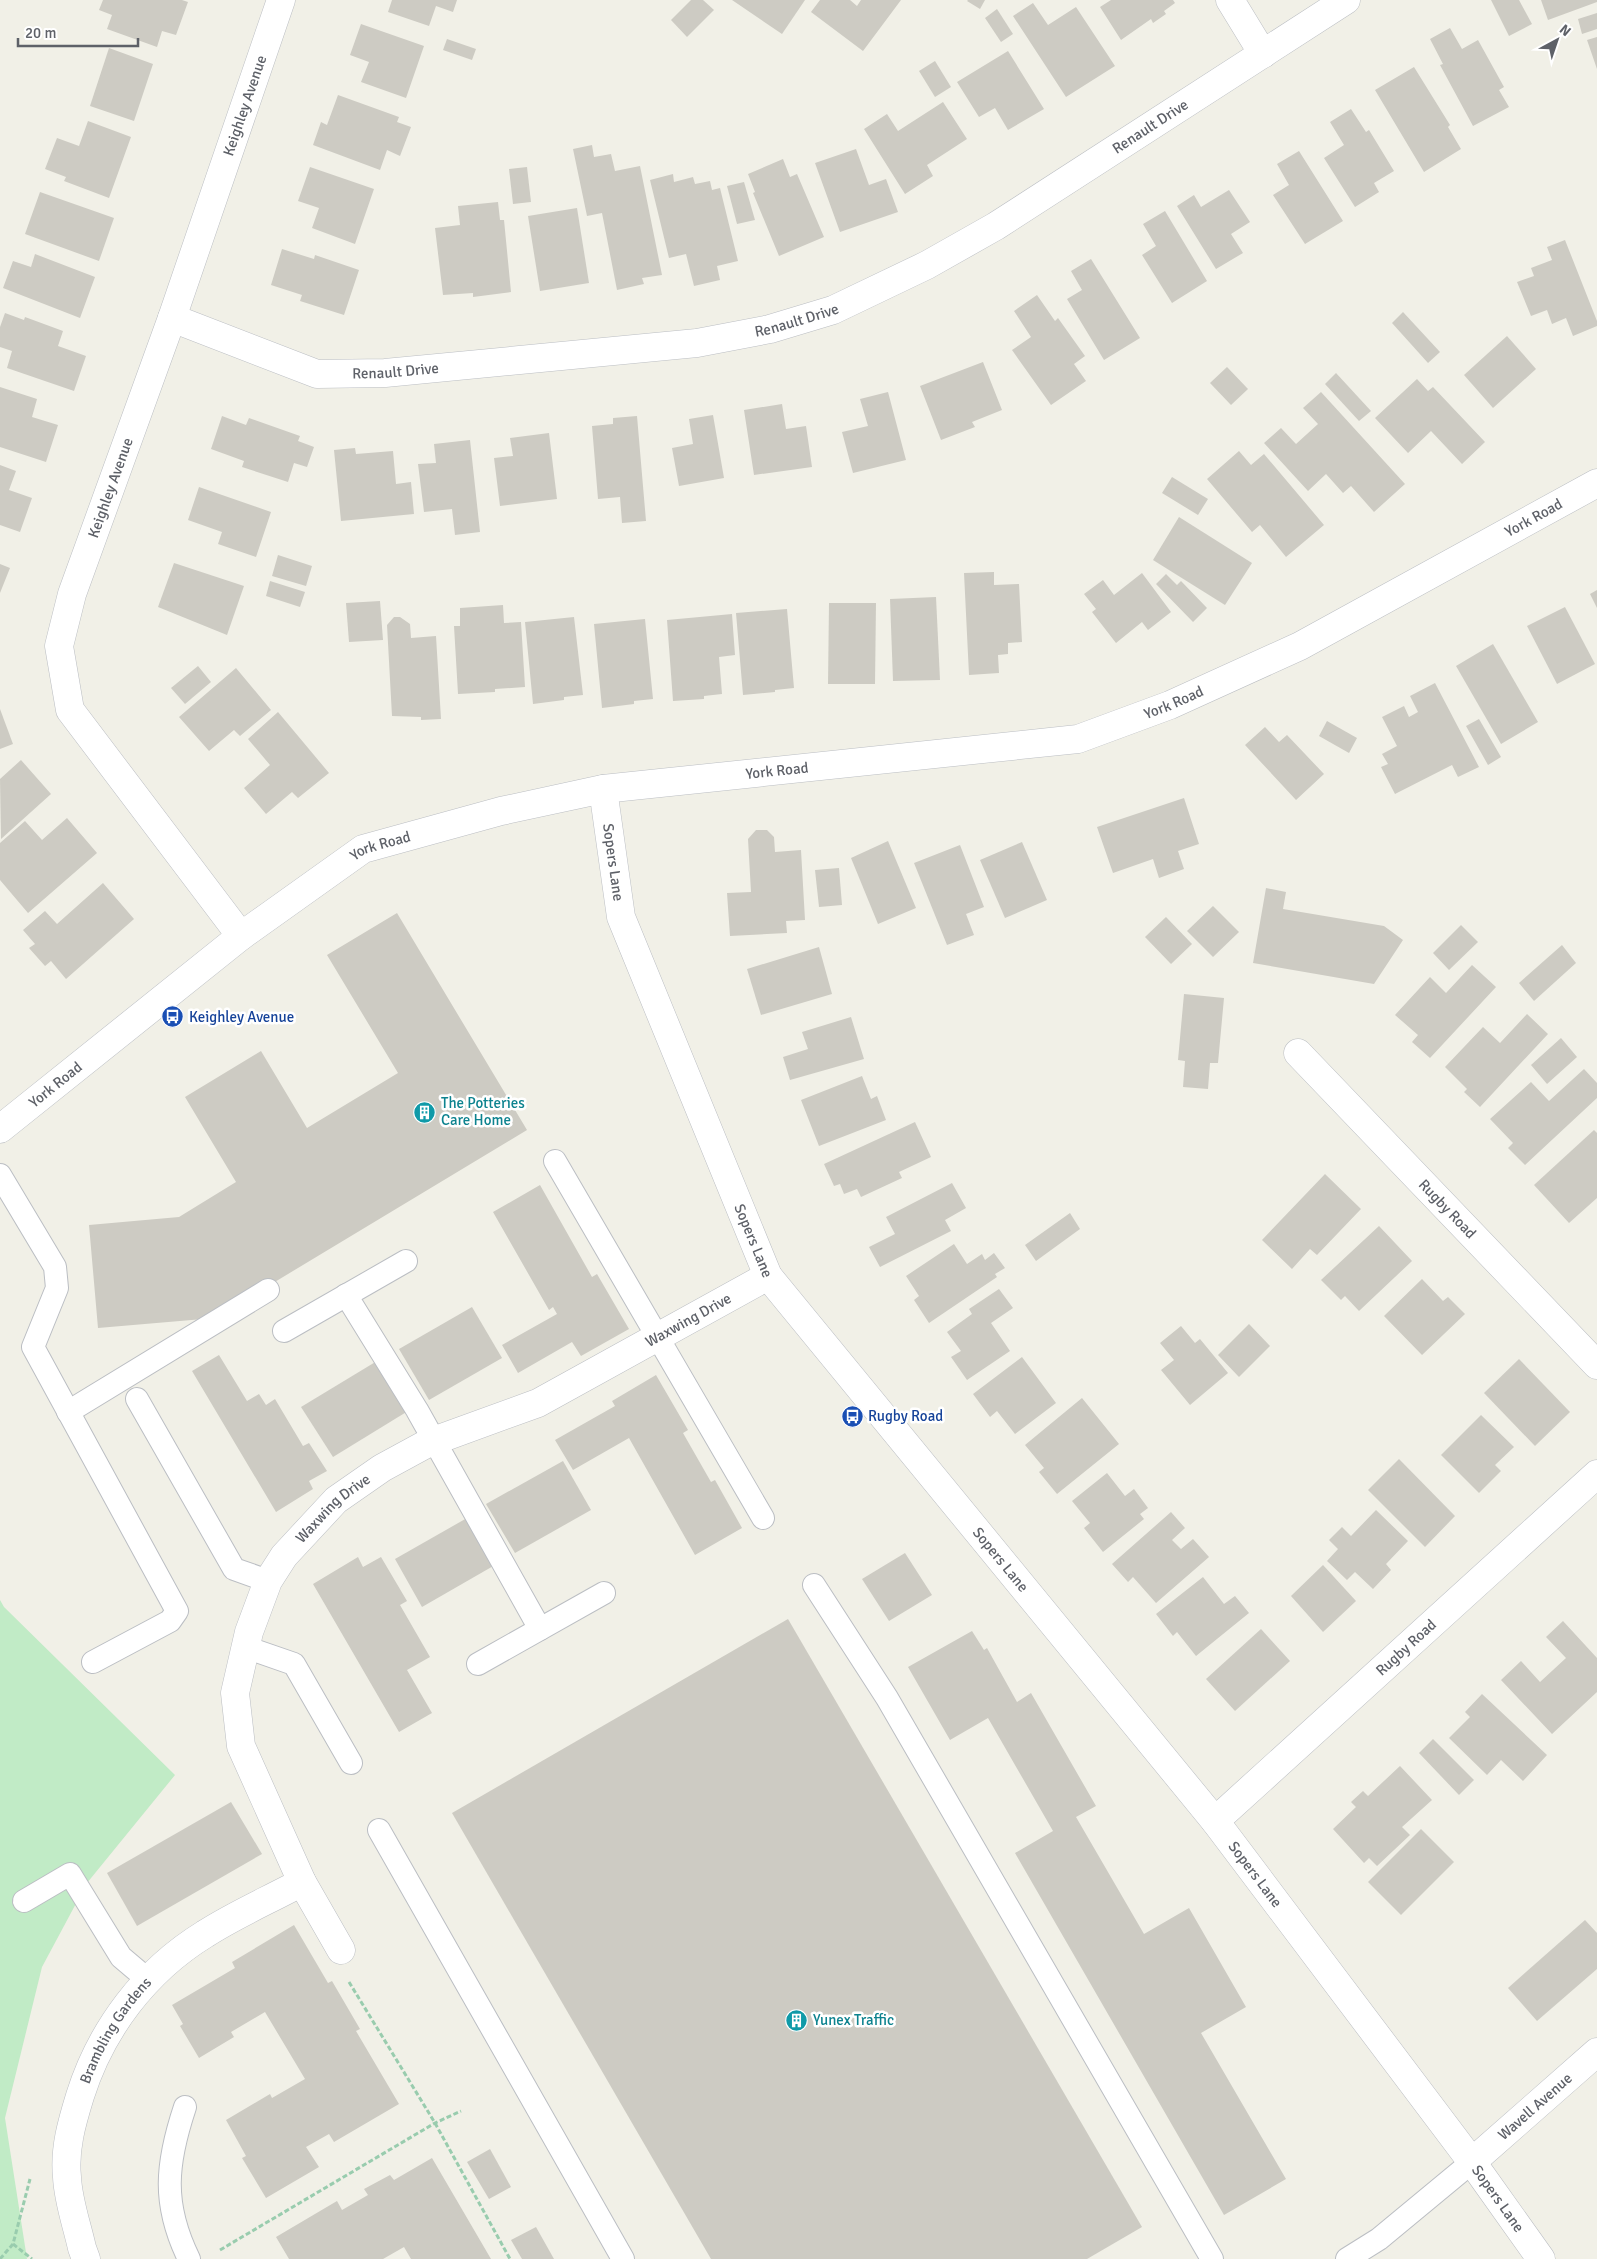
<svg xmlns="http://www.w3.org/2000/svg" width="1597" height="2259" viewBox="0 0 1597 2259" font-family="Signika,sans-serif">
	<rect width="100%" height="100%" fill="#f1f0e7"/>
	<!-- green -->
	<path fill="#c1ebc6" d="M0,1600L4,1607L175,1775L87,1883L42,1967L5,2118L27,2259H0Z"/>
	<!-- building -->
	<g fill="#cdcbc3">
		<path d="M103,0H182L188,2L176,35L162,31L157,47L107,29L112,15L99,10Z"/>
		<path d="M392,0H457L453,12L436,6L429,26L388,12Z"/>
		<path d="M691,0H703L714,10L687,37L671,20Z"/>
		<path d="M732,0H805L782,34Z"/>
		<path d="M820,0H850L857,6L861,0H901L863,51L811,12Z"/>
		<path d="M968,0H985L980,9L967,1Z"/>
		<path d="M1111,0H1173L1175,3L1164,11L1166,14L1153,23L1151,19L1121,40L1100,7Z"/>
		<path d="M1491,0H1519L1532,24L1509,36Z"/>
		<path d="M1541,0H1597V2L1548,20Z"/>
		<path d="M1033,3L1048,25L1076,7L1115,66L1066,97L1013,16Z"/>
		<path d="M997,9L1013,34L1001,42L985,18Z"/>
		<path d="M1597,13V29L1582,34L1578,19Z"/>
		<path d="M361,24L424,46L406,98L361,82L369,62L350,55Z"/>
		<path d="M1450,28L1462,49L1478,40L1504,87L1499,90L1509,107L1473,126L1440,65L1443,64L1430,39Z"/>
		<path d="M1597,37V69L1587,40Z"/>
		<path d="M447,39L476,49L472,60L443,50Z"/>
		<path d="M109,48L153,64L134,121L90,106Z"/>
		<path d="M1008,51L1044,109L1008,130L995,108L979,117L957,82Z"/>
		<path d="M935,61L951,87L935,97L919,71Z"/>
		<path d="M1414,67L1450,125L1448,127L1461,149L1424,172L1375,90Z"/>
		<path d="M338,95L399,117L397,122L411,127L400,156L387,150L380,170L313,145L321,122L327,125Z"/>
		<path d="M943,102L967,139L927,165L933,176L905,194L864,129L887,114L898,131Z"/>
		<path d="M1351,109L1366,132L1369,130L1394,171L1374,183L1379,192L1355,207L1324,158L1344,145L1330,122Z"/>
		<path d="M88,121L131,137L109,198L64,181L66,177L45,169L57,138L79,146Z"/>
		<path d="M592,145L594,157L611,154L615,171L640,166L662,275L642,278L644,284L617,290L602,213L587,216L573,149Z"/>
		<path d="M856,149L869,185L886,179L898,212L840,232L815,163Z"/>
		<path d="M1299,151L1343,221L1305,244L1273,195L1289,185L1277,164Z"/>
		<path d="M783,159L790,177L797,174L824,237L779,256L753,193L755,192L748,174Z"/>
		<path d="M310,167L374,189L355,244L312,228L319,208L298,201Z"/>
		<path d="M527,167L531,202L513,204L509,169Z"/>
		<path d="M673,174L674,182L693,177L695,184L710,181L712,190L720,188L738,261L717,266L720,280L694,286L686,254L669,258L650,180Z"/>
		<path d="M744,182L755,220L737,224L727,186Z"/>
		<path d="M1229,190L1250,222L1231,234L1243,253L1216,269L1177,206L1194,195L1201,207Z"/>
		<path d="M40,192L114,218L99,261L25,234Z"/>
		<path d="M498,202L500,220H504L511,292L473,297V293L443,295L435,228L460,225L458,206Z"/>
		<path d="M577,208L589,283L540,291L528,216Z"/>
		<path d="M1165,211L1207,281L1172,303L1142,255L1156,246L1143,224Z"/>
		<path d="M1565,240L1597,321V326L1573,336L1566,318L1552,324L1547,310L1531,316L1517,282L1534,276L1531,268L1552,260L1547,247Z"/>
		<path d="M282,249L314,259L315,255L359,270L344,315L300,301L302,295L271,285Z"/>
		<path d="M35,254L95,277L80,318L3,288L13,261L31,267Z"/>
		<path d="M1091,259L1140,338L1104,360L1067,299L1082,290L1071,271Z"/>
		<path d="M1037,295L1055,321L1058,318L1085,356L1074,364L1086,381L1051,405L1012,350L1031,337L1014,311Z"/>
		<path d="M1403,312L1440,352L1428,363L1392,323Z"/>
		<path d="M5,313L24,320L25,317L63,331L58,346L86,356L74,391L7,368L12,351L0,347V327Z"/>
		<path d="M1507,336L1536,369L1493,408L1464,375Z"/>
		<path d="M983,362L1002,410L972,422L975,427L941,440L920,386Z"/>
		<path d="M1227,367L1248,389L1231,405L1210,383Z"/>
		<path d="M1336,373L1371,411L1359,421L1325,384Z"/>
		<path d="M1417,379L1428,391L1433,387L1485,442L1462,464L1431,431L1408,453L1375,418Z"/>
		<path d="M0,387L37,399L32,417L58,425L46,462L0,447Z"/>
		<path d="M888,392L906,460L853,473L842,432L868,426L860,399Z"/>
		<path d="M1321,392L1405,484L1374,512L1351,486L1343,493L1326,474L1308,491L1264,443L1281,428L1296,444L1318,424L1303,408Z"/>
		<path d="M782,404L786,429L806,426L812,467L754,475L744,410Z"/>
		<path d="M713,415L724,478L679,486L672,448L693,444L689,419Z"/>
		<path d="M222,416L246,425L249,418L300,436L298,441L314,447L307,467L294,463L288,482L242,467L244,461L211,449Z"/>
		<path d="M637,416L646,521L622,523L620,497L598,499L592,426L613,424V418Z"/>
		<path d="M549,433L557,499L500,506L494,458L513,456L510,438Z"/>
		<path d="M470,440L480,532L455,535L452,509L424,512L418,464L436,463L434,444Z"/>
		<path d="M355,448L356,454L393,451L396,484L411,482L414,514L341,521L334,450Z"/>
		<path d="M1239,451L1251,465L1264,454L1324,525L1286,557L1260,525L1252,532L1207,479Z"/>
		<path d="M0,465L16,471L9,490L32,498L20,532L0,525Z"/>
		<path d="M1172,477L1208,499L1198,515L1162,493Z"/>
		<path d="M199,487L271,512L256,557L218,544L222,532L188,520Z"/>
		<path d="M1179,517L1252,563L1225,605L1153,560Z"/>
		<path d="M278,555L312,566L306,586L272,576Z"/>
		<path d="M174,563L244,586L227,635L158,607Z"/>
		<path d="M0,564L10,568L0,593Z"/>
		<path d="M994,572V585L1019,584L1022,642L1008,643V654L998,655L999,673L969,675L964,573Z"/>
		<path d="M1142,573L1171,612L1148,630L1142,622L1116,643L1092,612L1096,609L1084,594L1103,580L1114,595Z"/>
		<path d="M1166,574L1177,585L1181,581L1207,608L1193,622L1156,584Z"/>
		<path d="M270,581L305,592L300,607L266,596Z"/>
		<path d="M1597,590V608L1590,594Z"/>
		<path d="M936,597L940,680L893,681L890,599Z"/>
		<path d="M380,601L383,640L349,642L346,603Z"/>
		<path d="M829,603H876L875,684H828Z"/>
		<path d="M503,605L504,623L521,622L525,687L495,689V692L458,694L454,626H460V608Z"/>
		<path d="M1565,607L1595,664L1557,684L1527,626Z"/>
		<path d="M787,609L794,688L775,690V692L743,695L736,613Z"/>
		<path d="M732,614L735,655L719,657L722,694L704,696V699L673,701L667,620Z"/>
		<path d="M394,617H400L410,624L411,638L436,636L441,719L421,720V717L392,716L387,625Z"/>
		<path d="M574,617L583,695L564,697V700L533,704L525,622Z"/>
		<path d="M645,619L653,699L634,701V704L602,708L594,624Z"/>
		<path d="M1493,644L1538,722L1501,744L1456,666Z"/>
		<path d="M198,666L211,682L185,704L171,688Z"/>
		<path d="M236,668L271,710L240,736L234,730L209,751L179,717Z"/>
		<path d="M1435,683L1479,767L1458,777L1452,765L1395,794L1381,767L1388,764L1382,754L1397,746L1382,717L1404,706L1409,717L1418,712L1410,696Z"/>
		<path d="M0,709L13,744L0,749Z"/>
		<path d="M278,712L329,773L298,798L292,792L266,814L244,788L270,765L248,739Z"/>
		<path d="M1479,719L1501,757L1488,765L1466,726Z"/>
		<path d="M1327,721L1357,738L1349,753L1319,736Z"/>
		<path d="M1265,727L1279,742L1287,735L1324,774L1296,800L1245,745Z"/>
		<path d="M21,760L51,794L1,839L0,779Z"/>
		<path d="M1184,798L1199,844L1178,851L1184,869L1159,878L1153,859L1113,873L1097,827Z"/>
		<path d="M67,818L97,853L28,913L0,880V843L25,821L42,840Z"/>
		<path d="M756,830H767L774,837L775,852L801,850L805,920L786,921L787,933L730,936L727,893L751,892L748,839Z"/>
		<path d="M888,841L916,908L878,924L851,858Z"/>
		<path d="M1022,842L1047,900L1005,918L980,860Z"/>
		<path d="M960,845L984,907L966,914L974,935L947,945L914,863Z"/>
		<path d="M839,868L842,905L819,907L815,870Z"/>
		<path d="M103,883L134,919L66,979L51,961L45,966L29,948L35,944L23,930L45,911L57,924Z"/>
		<path d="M1266,888L1286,892L1283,909L1384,926L1403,940L1374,984L1253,963Z"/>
		<path d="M1213,906L1239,932L1213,957L1187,931Z"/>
		<path d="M397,913L527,1130L215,1318L98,1328L89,1225L179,1217L236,1182L185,1097L261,1051L307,1128L398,1073L327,955Z"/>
		<path d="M1166,917L1192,944L1171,964L1145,937Z"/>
		<path d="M1461,925L1478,942L1449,970L1433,953Z"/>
		<path d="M1562,945L1576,963L1534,1001L1519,983Z"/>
		<path d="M819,947L832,994L761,1015L747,969Z"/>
		<path d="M1472,965L1496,987L1430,1058L1412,1042L1418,1035L1395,1015L1430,977L1446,993Z"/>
		<path d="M1184,994L1224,998L1218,1063H1210L1208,1089L1183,1087L1185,1061L1178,1060Z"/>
		<path d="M1527,1014L1548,1034L1480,1107L1464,1092L1467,1089L1445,1067L1483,1027L1500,1043Z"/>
		<path d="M851,1017L864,1059L790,1080L783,1057L808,1049L802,1032Z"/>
		<path d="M1561,1038L1577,1057L1547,1084L1531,1065Z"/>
		<path d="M1584,1069L1597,1083V1098L1525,1165L1508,1148L1513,1143L1490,1119L1531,1082L1549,1101Z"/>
		<path d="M862,1076L871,1099L877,1096L886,1120L819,1146L801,1100Z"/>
		<path d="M915,1122L931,1157L899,1172L902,1178L861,1197L857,1189L844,1194L840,1184L834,1186L824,1164Z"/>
		<path d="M1594,1130L1597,1133V1198L1569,1223L1534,1185Z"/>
		<path d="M1325,1174L1361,1209L1317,1255L1310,1249L1292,1269L1262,1240Z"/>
		<path d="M952,1183L966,1208L945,1220L951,1231L880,1267L869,1247L895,1234L886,1217Z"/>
		<path d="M540,1185L592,1277L597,1274L629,1329L581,1356L572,1342L518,1373L502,1345L557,1314L553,1307L549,1310L493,1212Z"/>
		<path d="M1070,1213L1080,1229L1036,1261L1025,1245Z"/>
		<path d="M1379,1226L1412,1261L1359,1311L1345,1296L1341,1300L1321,1280Z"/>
		<path d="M954,1244L967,1264L982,1254L985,1260L994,1253L1005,1268L995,1274L997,1277L929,1323L914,1300L919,1296L906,1276Z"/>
		<path d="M1422,1279L1443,1301L1448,1297L1465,1314L1422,1355L1384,1316Z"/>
		<path d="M999,1289L1013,1308L991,1323L1010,1351L967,1380L951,1357L961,1351L947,1332L972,1314L969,1309Z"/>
		<path d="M472,1307L502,1358L429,1400L399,1349Z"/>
		<path d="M1249,1324L1270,1346L1239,1377L1218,1355Z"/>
		<path d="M1181,1326L1195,1343L1200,1339L1228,1373L1190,1405L1161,1370L1174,1360L1160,1343Z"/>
		<path d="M219,1355L247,1401L259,1394L266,1405L275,1399L303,1446L309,1443L327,1471L309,1481L313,1489L276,1512L192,1371Z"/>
		<path d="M1022,1357L1056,1403L1015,1434L997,1411L990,1417L973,1394Z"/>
		<path d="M1519,1359L1570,1412L1535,1446L1484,1393Z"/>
		<path d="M377,1361L408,1411L333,1457L301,1407Z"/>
		<path d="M656,1375L688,1430L683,1433L711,1482L715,1480L742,1528L695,1555L629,1438L573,1470L555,1440L615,1406L612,1401Z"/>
		<path d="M1082,1398L1119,1444L1057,1494L1039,1472L1044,1468L1025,1445Z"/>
		<path d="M1481,1415L1514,1447L1495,1465L1501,1471L1479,1493L1441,1455Z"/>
		<path d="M1399,1459L1455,1516L1425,1547L1368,1490Z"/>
		<path d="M563,1461L591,1510L515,1553L486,1504Z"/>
		<path d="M1107,1473L1125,1496L1134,1489L1148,1508L1140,1514L1144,1519L1103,1552L1084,1528L1090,1523L1072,1501Z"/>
		<path d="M1376,1510L1408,1541L1386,1564L1391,1570L1373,1589L1355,1572L1347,1580L1327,1561L1338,1549L1329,1540L1342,1527L1351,1536Z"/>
		<path d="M1171,1512L1185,1528L1172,1540L1181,1549L1193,1539L1209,1557L1156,1603L1133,1577L1128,1582L1112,1564Z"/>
		<path d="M467,1518L495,1565L422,1607L395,1559Z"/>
		<path d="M905,1553L932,1595L889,1621L862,1579Z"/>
		<path d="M358,1557L363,1567L381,1557L407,1601L400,1605L430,1657L407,1670L432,1713L399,1732L313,1584Z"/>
		<path d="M1323,1565L1356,1601L1323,1632L1291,1596Z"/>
		<path d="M1203,1577L1224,1604L1235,1596L1249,1613L1196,1656L1177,1632L1173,1636L1156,1614Z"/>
		<path d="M788,1619L1142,2227L1087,2259H711L452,1813Z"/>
		<path d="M1563,1621L1597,1658V1692L1552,1734L1501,1680L1521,1661L1540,1682L1566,1658L1546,1637Z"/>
		<path d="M1261,1629L1290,1661L1235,1711L1206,1679Z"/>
		<path d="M972,1631L984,1650L987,1648L1017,1702L1031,1693L1096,1806L1076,1817L1144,1934L1189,1908L1246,2007L1201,2033L1286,2179L1224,2215L1015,1853L1053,1831L988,1718L950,1740L908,1667Z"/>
		<path d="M1482,1694L1547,1755L1523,1781L1501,1760L1487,1775L1449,1738L1470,1717L1465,1712Z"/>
		<path d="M1433,1739L1474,1780L1459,1795L1419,1753Z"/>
		<path d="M1400,1766L1432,1800L1402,1827L1410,1835L1377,1866L1369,1858L1364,1863L1333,1829L1356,1807L1351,1802L1363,1791L1368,1796Z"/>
		<path d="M231,1802L262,1854L137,1926L107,1873Z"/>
		<path d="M1421,1829L1454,1862L1401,1915L1368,1882Z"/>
		<path d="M1585,1920L1597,1933V1969L1537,2021L1508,1988Z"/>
		<path d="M294,1925L328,1983L332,1981L360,2029L356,2031L399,2104L334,2142L329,2134L306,2147L319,2167L266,2198L242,2158L246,2156L226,2120L270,2094L272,2098L305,2079L265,2012L231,2032L234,2037L199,2058L180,2026L183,2024L172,2005L235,1968L232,1962Z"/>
		<path d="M490,2149L511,2187L489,2199L467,2162Z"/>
		<path d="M432,2158L491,2259H411L404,2247L383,2259H289L276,2237L337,2201L342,2210L368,2195L364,2189L390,2175L394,2180Z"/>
		<path d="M536,2227L554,2259H522L511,2240Z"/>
	</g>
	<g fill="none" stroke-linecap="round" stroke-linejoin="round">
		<defs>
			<g id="lane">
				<path d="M555,1161L763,1518"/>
				<path d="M0,1175L55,1267L57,1288L33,1347L177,1611L170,1621L93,1662"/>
				<path d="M346,1295L417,1410L540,1629"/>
				<path d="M284,1331L406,1261"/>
				<path d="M137,1399L234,1569L268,1581"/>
				<path d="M68,1412L268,1290"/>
				<path d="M814,1585L887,1698L1212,2259"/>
				<path d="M245,1647L294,1664L351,1763"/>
				<path d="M478,1664L604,1593"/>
				<path d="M379,1830L623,2259"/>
				<path d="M24,1901L70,1874L121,1957L147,1979"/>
				<path d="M185,2107C166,2164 162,2204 189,2259"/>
				<path d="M1347,2259L1379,2239L1472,2162"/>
			</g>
			<g id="street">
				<path d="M1230,0L1263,54"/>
				<path id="s1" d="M172,318L317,374L385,373L697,343L770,329L833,310L927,265L996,226L1346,0"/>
				<path id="s2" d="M603,789L621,917L768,1276L1215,1821L1472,2162L1541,2259"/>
				<path id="s3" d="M241,936L70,710L59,646L72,594L172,318L281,0"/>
				<path id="s4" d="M1298,1053L1597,1365"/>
				<path id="s5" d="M0,1129L241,936L363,849L501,811L603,789L1078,739L1170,705L1300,646L1597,483"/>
				<path id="s6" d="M1215,1821L1597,1474"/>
				<path id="s7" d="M341,1950L302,1882L241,1746L235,1693L249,1632L268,1581L284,1556L336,1500L382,1468L428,1443L538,1403L768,1276"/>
				<path id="s8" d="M1472,2162L1597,2052"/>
				<path id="s9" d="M86,2259L82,2248C77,2225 68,2201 67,2177C64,2149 72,2122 80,2096C101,2029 145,1971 205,1934C234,1915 271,1899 302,1882"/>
			</g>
		</defs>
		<!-- lane casing -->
		<use href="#lane" stroke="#bbbec3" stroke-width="24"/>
		<!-- street casing -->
		<use href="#street" stroke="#bbbec3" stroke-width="29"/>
		<!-- path -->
		<g stroke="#99ccae" stroke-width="3" stroke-dasharray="5 2.5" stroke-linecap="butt">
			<path d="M349,1982L435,2123L510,2259"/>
			<path d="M13,2244L32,2259"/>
			<path d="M220,2250L435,2123L461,2111"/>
			<path d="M0,2259L13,2244L30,2179"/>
		</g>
		<!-- lane -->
		<use href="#lane" stroke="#fff" stroke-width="22"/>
		<!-- street -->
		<use href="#street" stroke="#fff" stroke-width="28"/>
	</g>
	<!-- icons -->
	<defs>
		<symbol id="bus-disc" viewBox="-11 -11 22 22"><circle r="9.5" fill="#1a4fb4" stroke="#fff"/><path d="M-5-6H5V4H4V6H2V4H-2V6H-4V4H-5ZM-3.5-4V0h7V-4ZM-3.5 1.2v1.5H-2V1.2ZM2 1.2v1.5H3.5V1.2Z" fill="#fff"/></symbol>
		<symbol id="building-disc" viewBox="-11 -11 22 22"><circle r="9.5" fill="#0f9aa8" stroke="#fff"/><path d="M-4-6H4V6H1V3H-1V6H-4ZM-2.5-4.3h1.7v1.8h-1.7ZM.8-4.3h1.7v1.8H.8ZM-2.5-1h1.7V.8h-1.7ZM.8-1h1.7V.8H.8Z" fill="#fff"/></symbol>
	</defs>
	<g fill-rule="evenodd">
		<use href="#bus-disc" x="160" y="1004" width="25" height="25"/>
		<use href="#building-disc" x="412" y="1100" width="25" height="25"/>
		<use href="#bus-disc" x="840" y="1404" width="25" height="25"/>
		<use href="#building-disc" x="784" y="2008" width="25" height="25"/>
	</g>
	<g text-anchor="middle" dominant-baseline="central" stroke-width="5" stroke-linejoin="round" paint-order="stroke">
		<!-- street labels -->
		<g font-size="15" fill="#5e6168" stroke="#fff">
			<text stroke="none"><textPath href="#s3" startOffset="920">Keighley Avenue</textPath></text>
			<text stroke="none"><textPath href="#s1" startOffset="1044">Renault Drive</textPath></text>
			<text stroke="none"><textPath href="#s1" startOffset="639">Renault Drive</textPath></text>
			<text stroke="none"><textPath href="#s1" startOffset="234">Renault Drive</textPath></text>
			<text stroke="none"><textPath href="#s3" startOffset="515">Keighley Avenue</textPath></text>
			<text stroke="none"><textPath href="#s5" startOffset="1691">York Road</textPath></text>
			<text stroke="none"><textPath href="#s5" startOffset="1286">York Road</textPath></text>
			<text stroke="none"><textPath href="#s5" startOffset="881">York Road</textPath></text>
			<text stroke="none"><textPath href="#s5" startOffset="476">York Road</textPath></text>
			<text stroke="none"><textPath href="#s2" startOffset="74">Sopers Lane</textPath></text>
			<text stroke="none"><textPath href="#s5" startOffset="71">York Road</textPath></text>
			<text stroke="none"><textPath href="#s4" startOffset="216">Rugby Road</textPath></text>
			<text stroke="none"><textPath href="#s2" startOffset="479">Sopers Lane</textPath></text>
			<text stroke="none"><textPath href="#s7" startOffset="901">Waxwing Drive</textPath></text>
			<text stroke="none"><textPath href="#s7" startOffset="496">Waxwing Drive</textPath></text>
			<text stroke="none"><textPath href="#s2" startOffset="884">Sopers Lane</textPath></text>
			<text stroke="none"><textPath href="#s6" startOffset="258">Rugby Road</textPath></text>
			<text stroke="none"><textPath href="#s2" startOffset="1289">Sopers Lane</textPath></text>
			<text stroke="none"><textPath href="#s9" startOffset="242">Brambling Gardens</textPath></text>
			<text stroke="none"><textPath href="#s8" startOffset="84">Wavell Avenue</textPath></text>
			<text stroke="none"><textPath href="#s2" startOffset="1694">Sopers Lane</textPath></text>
		</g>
		<!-- transit labels -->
		<g font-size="15" fill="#164399" stroke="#fff" text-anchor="start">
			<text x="189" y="1017">Keighley Avenue</text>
			<text x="868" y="1416">Rugby Road</text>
		</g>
		<!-- culture labels -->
		<g font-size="15" fill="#0d838f" stroke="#fff" text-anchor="start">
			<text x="441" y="1103">The Potteries<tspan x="441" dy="17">Care Home</tspan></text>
			<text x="813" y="2020">Yunex Traffic</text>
		</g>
	</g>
	<!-- north arrow -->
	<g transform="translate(1557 40) rotate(40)" stroke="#ffffff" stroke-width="4" paint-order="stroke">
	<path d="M0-4L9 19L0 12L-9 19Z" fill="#5e6168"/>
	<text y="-8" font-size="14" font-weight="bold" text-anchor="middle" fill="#5e6168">N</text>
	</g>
	<!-- scale -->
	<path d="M18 38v8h120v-8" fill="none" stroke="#5e6168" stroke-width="2.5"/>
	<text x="25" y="38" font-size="15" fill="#5e6168" stroke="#ffffff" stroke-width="4" paint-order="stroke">20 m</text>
</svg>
